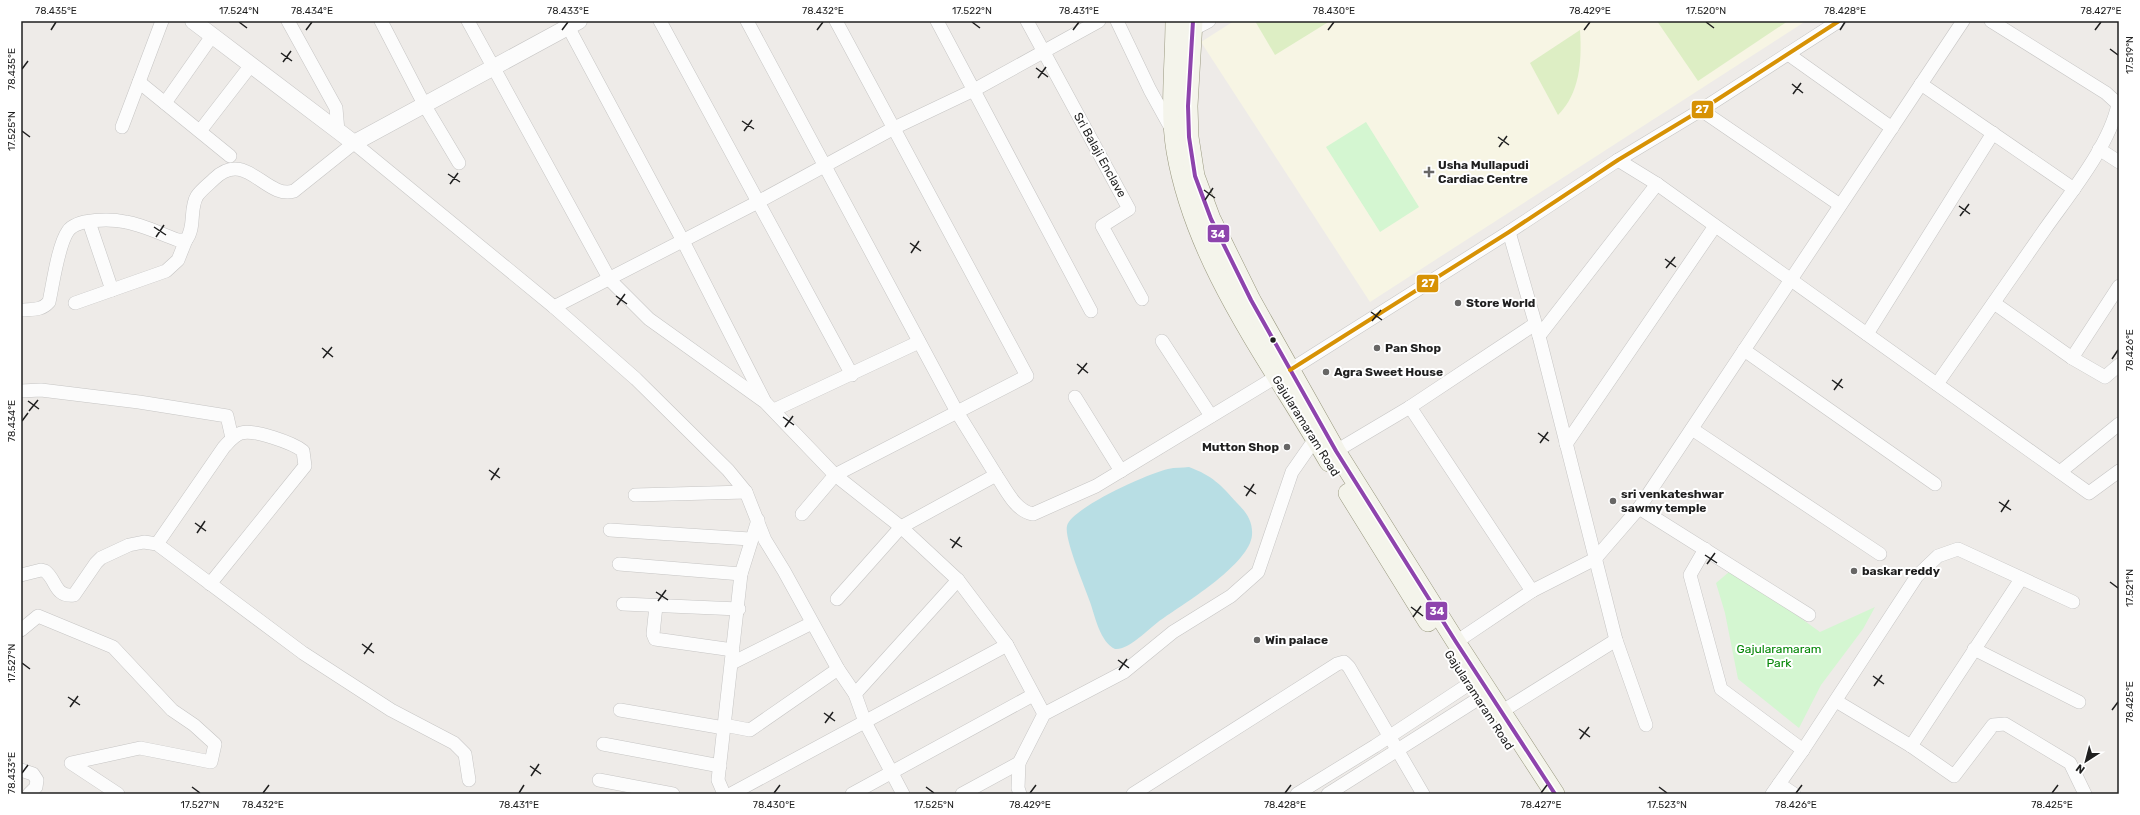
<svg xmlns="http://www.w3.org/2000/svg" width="2140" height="815" viewBox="0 0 2140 815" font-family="Rubik,sans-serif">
	<rect width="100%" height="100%" fill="#eeebe8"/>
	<!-- education -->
	<path fill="#f7f5e4" d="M1234,21H1806L1370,302L1201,42Z"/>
	<!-- grass -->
	<g fill="#ddeec4">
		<path d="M1255,21H1330L1275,55Z"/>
		<path d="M1657,21H1788L1698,81Z"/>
		<path d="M1580,30C1582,61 1580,93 1558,115L1530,63Z"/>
	</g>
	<!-- park -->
	<g fill="#d4f6d1">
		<path d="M1366,122L1419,207L1380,232L1326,147Z"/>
		<path d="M1729,572L1759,588L1820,632L1875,607L1863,629L1821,685L1799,728L1738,679L1725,613L1716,583Z"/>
	</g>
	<!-- water -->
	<path fill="#b8dee4" d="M1189,467C1213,476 1221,485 1237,503C1246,512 1253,521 1252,535C1250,563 1187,602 1165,617C1152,625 1129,651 1115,649C1100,642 1095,616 1090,602C1085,587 1064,539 1067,526C1071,508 1149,473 1168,469C1175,467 1182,468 1189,467Z"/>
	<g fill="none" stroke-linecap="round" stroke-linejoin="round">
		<defs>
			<g id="minor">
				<path d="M288,21L336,108L338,131"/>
				<path d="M381,21L425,106L459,163"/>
				<path d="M468,21L610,280L649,319L765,402L835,475L901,527L958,580L855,694"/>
				<path d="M565,21L683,241L764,400"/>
				<path d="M660,21L852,375"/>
				<path d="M747,21L957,412L996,475L901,527L837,599"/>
				<path d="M937,21L1091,311"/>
				<path d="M1027,21L1129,209L1102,226L1142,299"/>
				<path d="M1117,21L1150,90L1171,128"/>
				<path d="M1186,33L1209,21"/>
				<path d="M1788,54L1892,128"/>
				<path d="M139,82L230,156"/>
				<path d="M1921,84L2074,189"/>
				<path d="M165,103L212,36"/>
				<path d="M1701,110L1840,205"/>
				<path d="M122,127L162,21"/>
				<path d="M200,131L251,65"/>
				<path d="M2099,149L2119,162"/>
				<path d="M1618,160L1657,184L2089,493L2119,471"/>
				<path d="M89,222L112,290"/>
				<path d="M1509,232L1539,336L1616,640L1646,725"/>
				<path d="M75,303L166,271L178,260L186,240"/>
				<path d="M1994,303L2072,358L2105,377L2119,365"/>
				<path d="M554,307L758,202L894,128L974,90L1099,21"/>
				<path d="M21,310C32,309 41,311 49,302C53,284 58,245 68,231C77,218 112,219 126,222C143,225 161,234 178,240H186C196,227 189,209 197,196C201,190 209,184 214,179C246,148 266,200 294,191L354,143L554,307L636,379L728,470L746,492L765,540L784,571L838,669L855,694L865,722L903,794"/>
				<path d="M1867,334L1993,133"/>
				<path d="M1539,336L1657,184"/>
				<path d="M1162,341L1211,416"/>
				<path d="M1744,350L1935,484"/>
				<path d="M2072,358L2119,286"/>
				<path d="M1290,370L1509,232L1618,160L1701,110L1839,21"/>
				<path d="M1937,384C1973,332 2009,281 2045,229C2069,195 2110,145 2118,104L2106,93L1991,21"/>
				<path d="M21,391L41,390L139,402L227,416L232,438"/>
				<path d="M1075,397L1121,471"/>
				<path d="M1410,407L1532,591"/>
				<path d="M774,410L919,342"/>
				<path d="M1692,429L1880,554"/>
				<path d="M1566,444L1715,226"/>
				<path d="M1336,451L1410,407L1535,324"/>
				<path d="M2060,472L2119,424"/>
				<path d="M996,475C1006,489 1015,511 1033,514L1096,486L1276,377"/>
				<path d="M635,495L746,492"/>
				<path d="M1639,508L1809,615"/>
				<path d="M802,514L835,475L1027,376L836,21"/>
				<path d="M610,530L750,539"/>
				<path d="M157,544L224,447C229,442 234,435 241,433C254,429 293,443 303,451L305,466L210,584"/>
				<path d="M1705,549L1690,575L1721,689L1803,750"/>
				<path d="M619,564L741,574"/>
				<path d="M21,575L41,570L45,571C57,580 54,597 74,595L96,563L101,558L129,545L144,542L157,544L303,653L391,710L454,743L465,754L469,780"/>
				<path d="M958,580L1007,645L1044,714"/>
				<path d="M623,604L739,609"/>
				<path d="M656,606L653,634L655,639L733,650"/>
				<path d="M21,630L38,616L113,647L172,710L194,725L215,744L211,762L140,748L71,763L118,794"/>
				<path d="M1456,642L1532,591L1595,559L1639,508L1963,21"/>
				<path d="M1974,649L2079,702"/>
				<path d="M732,663L812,623"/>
				<path d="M1836,701L1911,746L1954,776L1993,725L2005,724L2070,763L2085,794"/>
				<path d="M620,710L724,728"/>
				<path d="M1501,712L1616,640"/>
				<path d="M724,725L750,730L838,669"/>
				<path d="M603,744L720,766"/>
				<path d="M1911,746L2021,579"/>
				<path d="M21,770L33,774L37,780L36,787L29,794"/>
				<path d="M599,780L673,794"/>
				<path d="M1779,784L1794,794"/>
				<path d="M724,794L718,780L741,574L758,520"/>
				<path d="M731,794L1007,645"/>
				<path d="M852,794L1033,695"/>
				<path d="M962,794L1019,763"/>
				<path d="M1020,794L1018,788L1019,763L1044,714L1124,672L1173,632L1231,596L1258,572L1292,472L1315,439"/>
				<path d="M1133,794L1337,664L1344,662L1349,667L1423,794"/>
				<path d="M1297,794L1375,746L1469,684"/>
				<path d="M1328,794L1478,699"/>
				<path d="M1772,794L1803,750L1917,576L1938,556L1958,549L2073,602"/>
			</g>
			<path id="tertiary" d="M193,21L354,143L579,21"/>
			<g id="secondary">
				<path d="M1175,21C1175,63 1169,110 1176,151C1196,267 1272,363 1329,462"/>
				<path d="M1193,21L1188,106L1189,137L1195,176L1211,219L1251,300L1336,451L1456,642L1555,794"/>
				<path d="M1348,493L1428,622"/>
			</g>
		</defs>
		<!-- minor casing -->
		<use href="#minor" stroke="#c6c5c4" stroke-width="14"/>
		<!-- tertiary casing -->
		<use href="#tertiary" stroke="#c6c5c4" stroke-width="17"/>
		<!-- secondary casing -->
		<use href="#secondary" stroke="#99987f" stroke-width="20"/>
		<!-- minor -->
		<use href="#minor" stroke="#fcfcfc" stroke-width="13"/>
		<!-- tertiary -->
		<use href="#tertiary" stroke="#fcfcfc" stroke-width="16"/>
		<!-- secondary -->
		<use href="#secondary" stroke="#f4f4eb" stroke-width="19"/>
		<defs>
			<path id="bus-1" d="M1193,21L1188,106L1189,137L1195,176L1211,219L1251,300L1336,451L1456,642L1555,794"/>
			<path id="bus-2" d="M1290,370L1509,232L1618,160L1701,110L1839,21"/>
		</defs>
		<!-- bus-1 casing -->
		<use href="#bus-1" stroke="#fff" stroke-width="7"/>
		<!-- bus-2 casing -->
		<use href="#bus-2" stroke="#fff" stroke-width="7"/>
		<!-- bus-1 -->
		<use href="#bus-1" stroke="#8e44ad" stroke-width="4"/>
		<!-- bus-2 -->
		<use href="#bus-2" stroke="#d79205" stroke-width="4"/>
	</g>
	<!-- ticks -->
	<path fill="none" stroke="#1f1f1f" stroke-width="1.5" d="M239,22L247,28M972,22L980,28M1706,22L1714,28M51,30L56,22M306,30L312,22M562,30L568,22M817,30L823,22M1073,30L1079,22M1328,30L1334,22M1584,30L1590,22M1840,30L1845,22M2095,30L2101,22M2110,49L2118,55M281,53L292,61M283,62L291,51M1036,68L1048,77M22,69L28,61M1038,78L1046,67M1792,84L1803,93M1793,94L1801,83M742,121L754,129M22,131L30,137M744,131L752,120M1498,137L1509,145M1499,147L1507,136M448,174L460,182M450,184L458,173M1204,190L1215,198M1205,200L1213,188M1959,206L1970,214M1960,216L1969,204M154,227L166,235M156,237L164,225M910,243L921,251M911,253L919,241M1665,259L1676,267M1666,268L1675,257M616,296L627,304M617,305L625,294M1371,312L1382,320M1372,321L1381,310M322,348L333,357M323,358L332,347M2112,359L2118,350M1077,364L1088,373M1078,374L1087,363M1832,380L1843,388M1834,390L1842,379M28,401L39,409M29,411L38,400M783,417L794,425M22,421L28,413M785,427L793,416M1538,433L1549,441M1540,443L1548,432M489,470L500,478M491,480L499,468M1244,486L1256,494M1246,496L1254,484M1999,502L2011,510M2001,512L2009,500M195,523L206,531M197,533L205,521M950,539L962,547M952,548L960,537M1705,555L1717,563M1707,564L1715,553M2110,582L2118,588M656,592L668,600M658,601L666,590M1411,607L1423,616M1413,617L1421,606M362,644L374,653M364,654L372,643M1118,660L1129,668M22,663L30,669M1119,670L1127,659M1873,676L1884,684M1874,686L1882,675M68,697L80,705M70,707L78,696M2112,710L2118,702M824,713L835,721M825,723L833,712M1579,729L1590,737M1580,739L1589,727M530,766L541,774M22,773L28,765M531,776L539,764M192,787L200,793M926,787L934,793M1659,787L1667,793M263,793L269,785M519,793L524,785M774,793L780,785M1030,793L1036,785M1285,793L1291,785M1541,793L1547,785M1796,793L1802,785M2052,793L2058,785"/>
	<!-- markers -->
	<g fill="#676665" stroke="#fff" stroke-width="1.5">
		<path d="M1427 166h4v4h4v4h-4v4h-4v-4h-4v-4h4z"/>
		<circle cx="1458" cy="303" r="4"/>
		<circle cx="1377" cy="348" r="4"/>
		<circle cx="1326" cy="372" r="4"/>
		<circle cx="1287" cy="447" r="4"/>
		<circle cx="1613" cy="501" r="4"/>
		<circle cx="1854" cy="571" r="4"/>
		<circle cx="1257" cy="640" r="4"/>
	</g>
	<circle fill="#1f1f1f" stroke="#fff" stroke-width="1.5" cx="1273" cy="340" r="3.5"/>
	<g text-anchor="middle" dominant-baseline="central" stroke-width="4" stroke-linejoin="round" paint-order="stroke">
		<!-- street labels -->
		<g font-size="12" fill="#1f1f1f" stroke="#fff">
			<text transform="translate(1100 155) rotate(61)">Sri Balaji Enclave</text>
			<text transform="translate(1306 426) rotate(58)">Gajularamaram Road</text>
			<text transform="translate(1479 700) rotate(57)">Gajularamaram Road</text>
		</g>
		<!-- poi labels -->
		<g font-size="12" font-weight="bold" fill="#1f1f1f" stroke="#fff" text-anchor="start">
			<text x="1438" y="165">Usha Mullapudi<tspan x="1438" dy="14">Cardiac Centre</tspan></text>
			<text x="1466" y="303">Store World</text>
			<text x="1385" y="348">Pan Shop</text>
			<text x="1334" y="372">Agra Sweet House</text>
			<text x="1279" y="447" text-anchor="end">Mutton Shop</text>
			<text x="1621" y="494">sri venkateshwar<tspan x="1621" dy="14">sawmy temple</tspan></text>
			<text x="1862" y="571">baskar reddy</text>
			<text x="1265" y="640">Win palace</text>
		</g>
		<!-- park labels -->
		<g font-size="12" fill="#018503" stroke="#fff">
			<text x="1779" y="649">Gajularamaram<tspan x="1779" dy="14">Park</tspan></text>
		</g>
	</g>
	<g stroke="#fff" stroke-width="1.5">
		<rect x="1691" y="100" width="23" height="19" rx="4" fill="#d79205"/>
		<rect x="1207" y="224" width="23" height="19" rx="4" fill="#8e44ad"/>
		<rect x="1416" y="274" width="23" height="19" rx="4" fill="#d79205"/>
		<rect x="1425" y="601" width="23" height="20" rx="4" fill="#8e44ad"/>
	</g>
	<g font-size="11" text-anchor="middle" font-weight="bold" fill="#fff">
		<text x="1702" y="113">27</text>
		<text x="1218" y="238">34</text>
		<text x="1428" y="287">27</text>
		<text x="1437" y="615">34</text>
	</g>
	<!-- border -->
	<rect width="2140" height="815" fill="none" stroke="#ffffff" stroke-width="44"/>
	<!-- north arrow -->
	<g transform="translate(2086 761) rotate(216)" stroke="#ffffff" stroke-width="3" paint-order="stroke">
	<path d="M0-3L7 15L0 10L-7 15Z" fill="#1f1f1f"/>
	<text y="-6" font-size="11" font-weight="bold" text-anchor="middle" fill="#1f1f1f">N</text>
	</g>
	<rect x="22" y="22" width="2096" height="771" fill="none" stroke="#1f1f1f" stroke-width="1.5"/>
	<g font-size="10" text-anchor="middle" fill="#1f1f1f">
		<text x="56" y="14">78.435°E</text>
		<text x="239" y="14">17.524°N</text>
		<text x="312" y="14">78.434°E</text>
		<text x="568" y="14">78.433°E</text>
		<text x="823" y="14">78.432°E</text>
		<text x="972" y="14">17.522°N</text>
		<text x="1079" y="14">78.431°E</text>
		<text x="1334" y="14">78.430°E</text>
		<text x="1590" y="14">78.429°E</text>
		<text x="1706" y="14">17.520°N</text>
		<text x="1845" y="14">78.428°E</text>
		<text x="2101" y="14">78.427°E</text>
		<text transform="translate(2129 55) rotate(-90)" y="4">17.519°N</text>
		<text transform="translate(11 69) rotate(-90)" y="4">78.435°E</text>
		<text transform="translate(11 131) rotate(-90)" y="4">17.525°N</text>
		<text transform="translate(2129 350) rotate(-90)" y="4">78.426°E</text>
		<text transform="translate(11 421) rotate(-90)" y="4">78.434°E</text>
		<text transform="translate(2129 588) rotate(-90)" y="4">17.521°N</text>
		<text transform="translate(11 663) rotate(-90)" y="4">17.527°N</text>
		<text transform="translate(2129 702) rotate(-90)" y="4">78.425°E</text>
		<text transform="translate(11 773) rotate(-90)" y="4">78.433°E</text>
		<text x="200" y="808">17.527°N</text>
		<text x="263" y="808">78.432°E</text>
		<text x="519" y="808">78.431°E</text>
		<text x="774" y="808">78.430°E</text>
		<text x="934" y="808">17.525°N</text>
		<text x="1030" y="808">78.429°E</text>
		<text x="1285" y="808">78.428°E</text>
		<text x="1541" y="808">78.427°E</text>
		<text x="1667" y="808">17.523°N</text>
		<text x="1796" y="808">78.426°E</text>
		<text x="2052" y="808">78.425°E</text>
	</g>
</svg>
